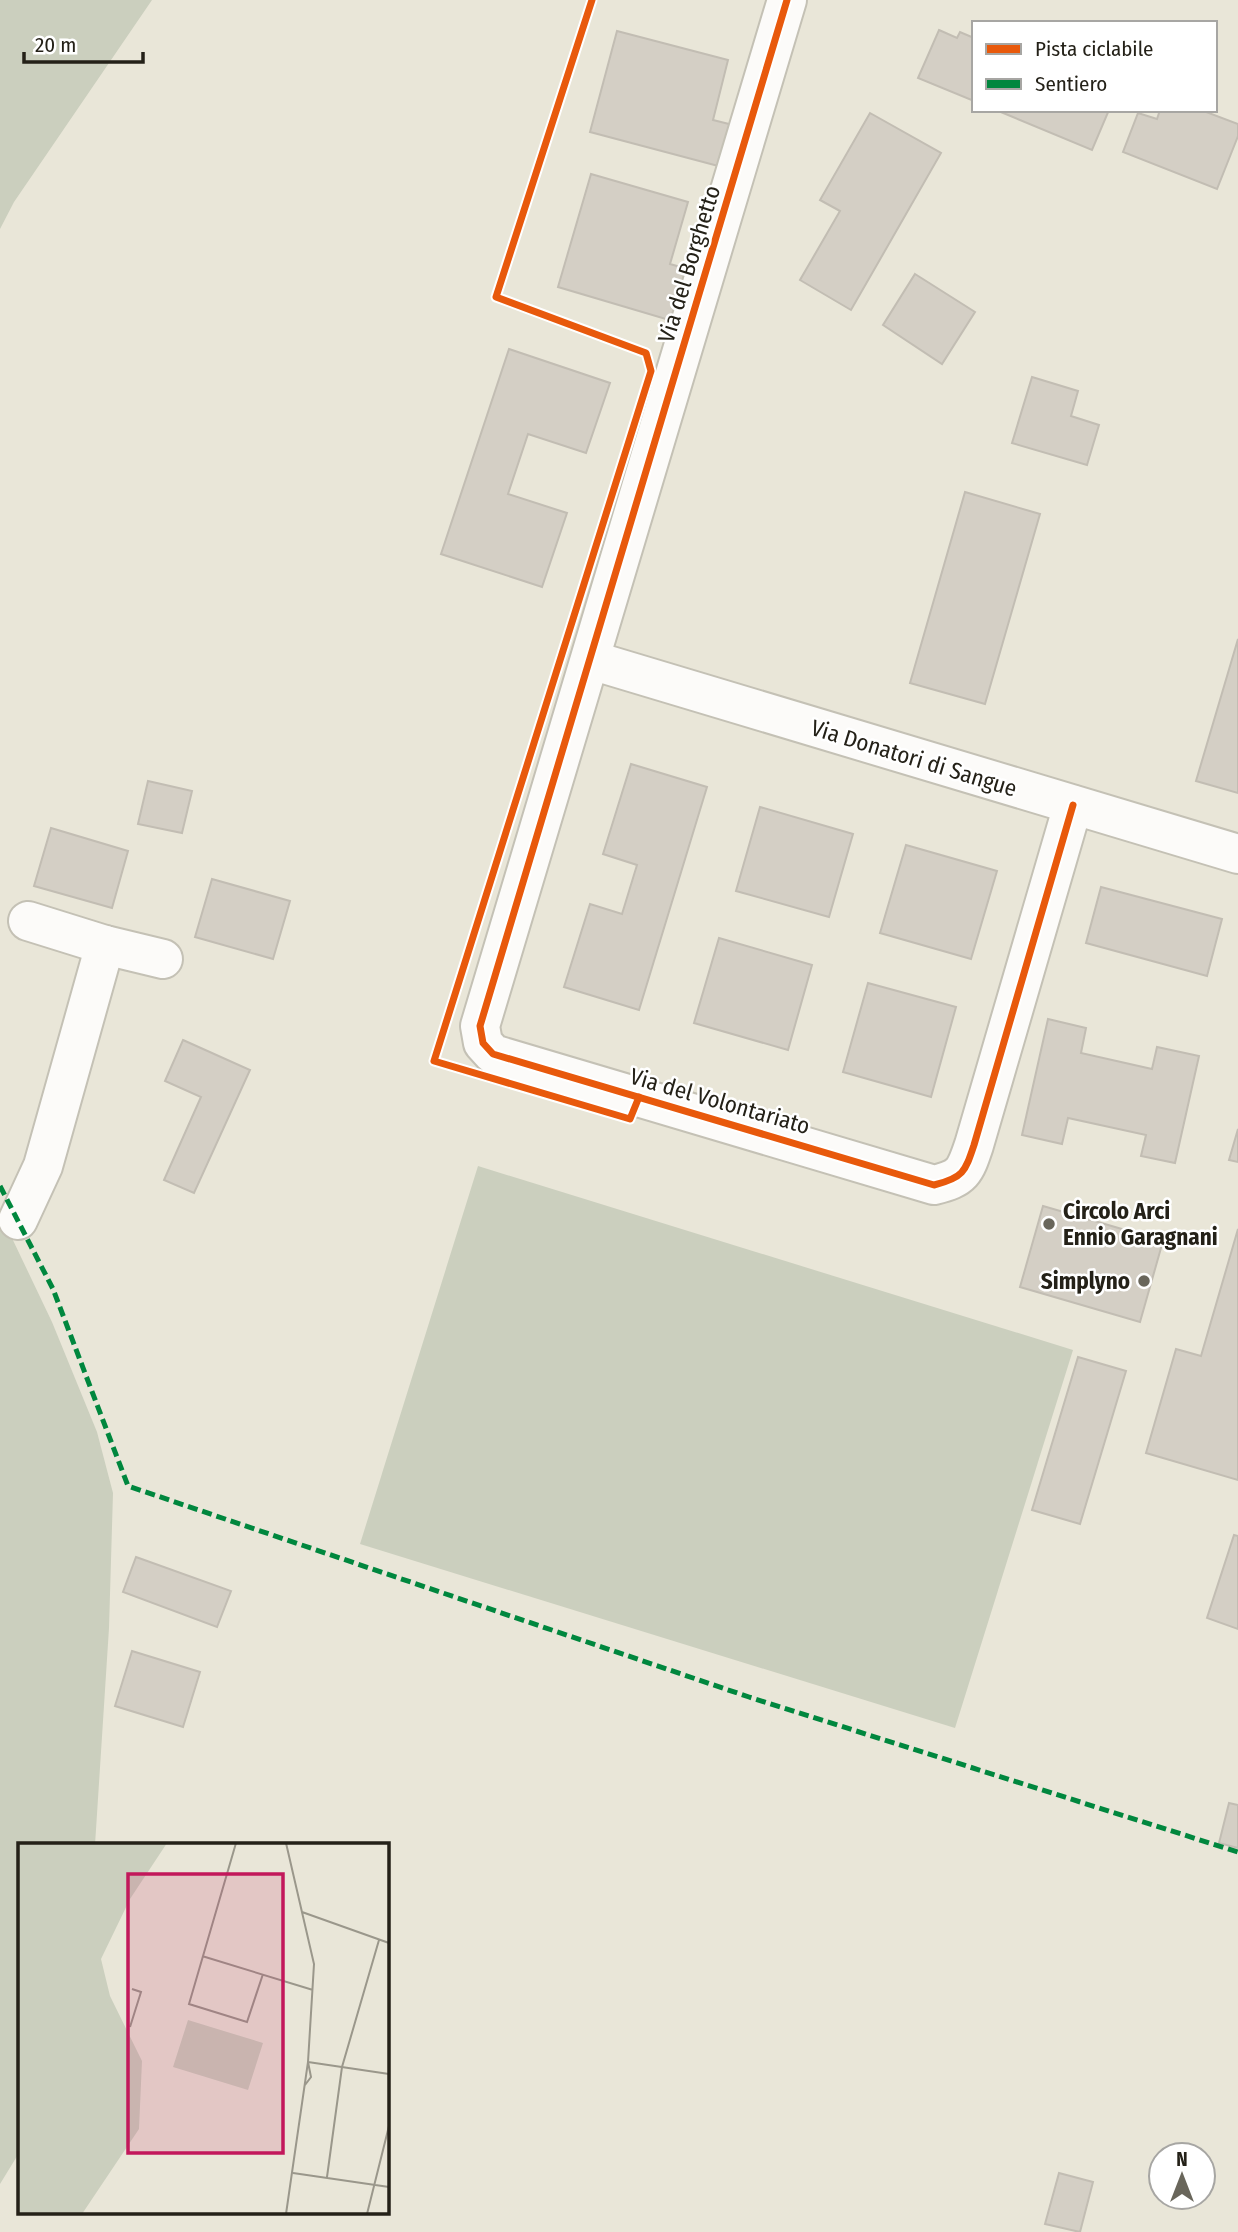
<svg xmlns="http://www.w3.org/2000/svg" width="1238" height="2232" viewBox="0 0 1238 2232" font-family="'Fira Sans Condensed',sans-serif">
	<rect width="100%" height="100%" fill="#e9e6d8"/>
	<!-- green -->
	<g fill="#cbcfbe">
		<path d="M0,0H152L14,202L0,229Z"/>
		<path d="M478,1166L1073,1350L955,1728L360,1544Z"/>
		<path d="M0,1213L52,1322L97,1432L113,1493L109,1628L95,1845H19V2153L0,2184Z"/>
	</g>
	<!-- building -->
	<g fill="#d4cfc5" stroke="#c2bdb3" stroke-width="2">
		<path d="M939,30L957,38L960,32L974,38V101L918,78Z"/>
		<path d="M617,31L728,60L713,120L733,125L722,167L590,132Z"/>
		<path d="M996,110H1109L1092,150Z"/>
		<path d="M1160,110H1201L1238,124V136L1217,189L1123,152L1138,113L1157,119Z"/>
		<path d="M870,113L941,153L851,310L800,280L840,211L820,200Z"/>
		<path d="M591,174L688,202L670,264L691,270L676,322L558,287Z"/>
		<path d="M915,274L975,312L942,364L883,325Z"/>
		<path d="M509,349L610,383L586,453L528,434L508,494L567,513L542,587L441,554Z"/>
		<path d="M1032,377L1078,391L1071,416L1099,425L1087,465L1012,443Z"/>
		<path d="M965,492L1040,514L985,704L910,683Z"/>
		<path d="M1238,639V793L1196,781Z"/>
		<path d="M631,764L707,787L639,1010L564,987L590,904L622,914L637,865L603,854Z"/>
		<path d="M148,781L192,791L182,833L138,824Z"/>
		<path d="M760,807L853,834L829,917L736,891Z"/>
		<path d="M51,828L128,851L112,908L34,886Z"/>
		<path d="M906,845L997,871L971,959L880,933Z"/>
		<path d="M212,879L290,901L273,959L195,937Z"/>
		<path d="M1101,887L1222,919L1207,976L1086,943Z"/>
		<path d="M719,938L812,965L788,1050L694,1023Z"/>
		<path d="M868,983L956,1007L931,1097L843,1072Z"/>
		<path d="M1048,1019L1086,1028L1081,1053L1152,1069L1157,1047L1199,1056L1175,1163L1141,1156L1146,1135L1068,1118L1062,1144L1022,1135Z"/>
		<path d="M183,1040L250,1070L194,1193L164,1180L201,1097L165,1081Z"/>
		<path d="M1238,1129V1162L1229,1160Z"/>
		<path d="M1043,1206L1163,1241L1140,1322L1020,1287Z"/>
		<path d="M1238,1229V1480L1146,1453L1176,1349L1201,1356Z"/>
		<path d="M1078,1357L1126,1371L1080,1524L1032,1510Z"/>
		<path d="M1234,1535L1238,1536V1629L1207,1618Z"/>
		<path d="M136,1557L231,1591L217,1627L123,1592Z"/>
		<path d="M132,1651L200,1672L183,1727L115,1706Z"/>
		<path d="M1229,1803L1238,1805V1848L1219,1843Z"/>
		<path d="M1059,2173L1093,2182L1080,2232L1045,2224Z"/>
	</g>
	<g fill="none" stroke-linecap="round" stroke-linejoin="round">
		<defs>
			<g id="minor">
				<path d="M787,0L480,1026L483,1043L493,1054L934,1185C963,1178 965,1172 974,1145L1073,805"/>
				<path d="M591,660L1238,854"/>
				<path d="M105,945L163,959"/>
				<path d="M18,1220L43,1166L105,945L28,921"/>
			</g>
		</defs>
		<!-- minor casing -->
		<use href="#minor" stroke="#c4c1b5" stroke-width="42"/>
		<!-- minor -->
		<use href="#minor" stroke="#fcfbf9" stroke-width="38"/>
		<!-- quiet -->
		<path stroke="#00873e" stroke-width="5" stroke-dasharray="10 5" stroke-linecap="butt" d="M0,1186L53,1289L128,1486L749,1697L1238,1852"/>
		<defs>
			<g id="cycleway">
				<path d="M592,0L496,297L646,353L651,371L434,1061L630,1119L639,1097"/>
				<path d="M787,0L480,1026L483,1043L493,1054L934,1185C963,1178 965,1172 974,1145L1073,805"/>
			</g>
		</defs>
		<!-- cycleway casing -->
		<use href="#cycleway" stroke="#fff" stroke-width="11"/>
		<!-- cycleway -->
		<use href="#cycleway" stroke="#e8590c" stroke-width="7"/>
	</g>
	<!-- markers -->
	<g fill="#69665b" stroke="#fff" stroke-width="2.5">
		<circle cx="1049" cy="1224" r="7"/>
		<circle cx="1144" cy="1281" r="7"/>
	</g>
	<g text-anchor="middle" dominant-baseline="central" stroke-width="5" stroke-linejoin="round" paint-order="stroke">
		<!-- street labels -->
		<g font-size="23" fill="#242118" stroke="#fff">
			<text transform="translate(689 264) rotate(-73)">Via del Borghetto</text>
			<text transform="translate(914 758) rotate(17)">Via Donatori di Sangue</text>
			<text transform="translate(720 1101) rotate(16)">Via del Volontariato</text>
		</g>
		<!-- poi labels -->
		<g font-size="23" font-weight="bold" fill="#242118" stroke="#fff" text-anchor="start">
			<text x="1063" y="1211">Circolo Arci<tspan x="1063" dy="26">Ennio Garagnani</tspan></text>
			<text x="1130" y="1281" text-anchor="end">Simplyno</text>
		</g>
	</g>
	<!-- overview -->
	<g transform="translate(18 1843)">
		<rect width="371" height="371" fill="#e9e6d8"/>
		<path d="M0,0H149L112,56L83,116L92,153L124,218L121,286L64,371H0ZM170,177L245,200L230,247L155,224Z" fill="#cbcfbe"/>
		<path fill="none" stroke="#9a978b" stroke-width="2" d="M218,0L171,161L229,179L245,131M268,0L296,121L290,219L268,371M284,69L371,100M184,113L295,147M112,184L123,149L114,146M290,219L371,231M287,242L293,234L290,219M275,330L371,344M309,334L324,224L361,97M349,371L371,283"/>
		<path fill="#c2185b" fill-opacity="0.15" stroke="#c2185b" stroke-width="3.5" d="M110,31H265V310H110Z"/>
		<rect width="371" height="371" fill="none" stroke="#242118" stroke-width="3.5"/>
	</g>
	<!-- legend -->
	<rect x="972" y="21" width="245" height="91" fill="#ffffff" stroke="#a7a6a3" stroke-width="2"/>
	<rect x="986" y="44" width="35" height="10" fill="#e8590c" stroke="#a7a6a3" stroke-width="2"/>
	<text x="1035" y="56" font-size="21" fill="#242118">Pista ciclabile</text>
	<rect x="986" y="79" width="35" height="10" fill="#00873e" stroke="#a7a6a3" stroke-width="2"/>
	<text x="1035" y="91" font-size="21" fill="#242118">Sentiero</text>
	<!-- north arrow -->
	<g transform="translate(1182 2176)"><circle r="33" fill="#ffffff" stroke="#a7a6a3" stroke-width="2"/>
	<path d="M0-5L12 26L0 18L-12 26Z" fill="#69665b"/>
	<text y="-10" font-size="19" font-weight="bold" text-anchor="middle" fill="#242118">N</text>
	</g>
	<!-- scale -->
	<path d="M24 52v10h119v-10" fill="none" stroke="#242118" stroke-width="3.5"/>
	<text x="35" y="52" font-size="21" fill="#242118" stroke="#ffffff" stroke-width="5" paint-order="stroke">20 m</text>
</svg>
